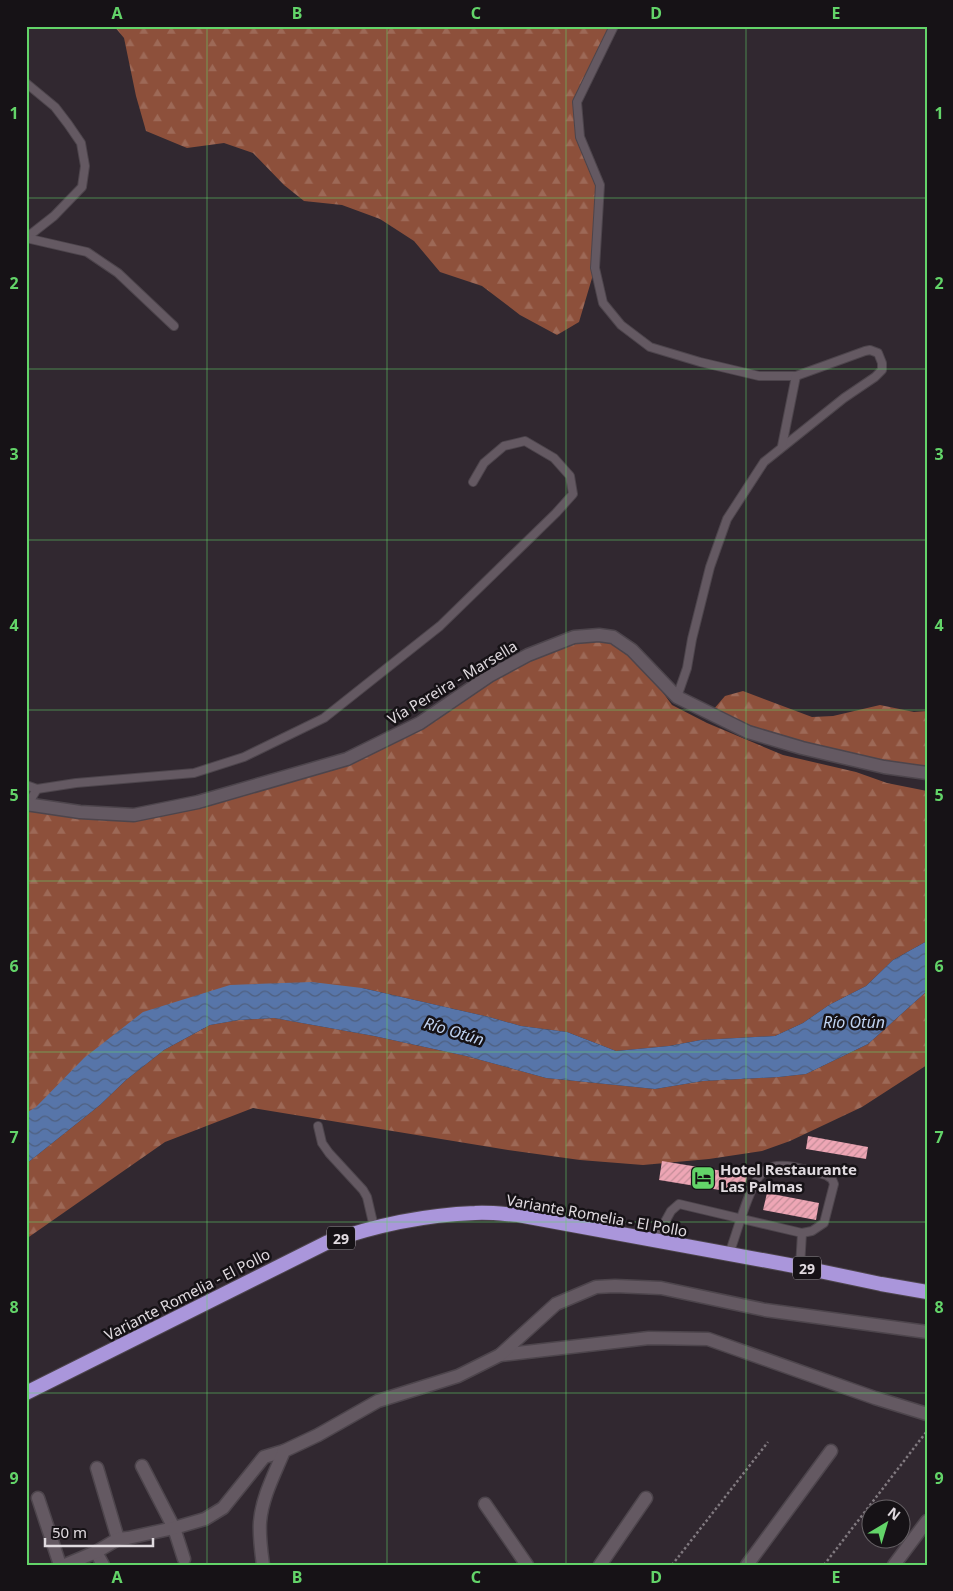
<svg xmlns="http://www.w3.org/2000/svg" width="953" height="1591" viewBox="0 0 953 1591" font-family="'Noto Sans',sans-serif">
	<defs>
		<pattern id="forest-firs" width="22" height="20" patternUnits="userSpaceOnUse" patternTransform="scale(1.25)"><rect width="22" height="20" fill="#8d503b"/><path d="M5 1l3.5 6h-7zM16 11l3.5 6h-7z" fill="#9d6957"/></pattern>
		<pattern id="water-waves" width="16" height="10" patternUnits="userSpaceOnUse" patternTransform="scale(1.25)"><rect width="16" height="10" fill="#5775a9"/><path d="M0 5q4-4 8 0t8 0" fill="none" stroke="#4f6080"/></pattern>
		<pattern id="building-hatch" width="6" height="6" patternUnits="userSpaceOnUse" patternTransform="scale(1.25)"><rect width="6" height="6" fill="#eea6b5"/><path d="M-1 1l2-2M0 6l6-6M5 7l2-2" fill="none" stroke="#c38d98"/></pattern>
	</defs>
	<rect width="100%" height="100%" fill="#312830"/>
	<!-- forest -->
	<g fill="url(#forest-firs)">
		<path d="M114,26H614L577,102L580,137L600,185L595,268L579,322L557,335L520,315L482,286L440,272L414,241L380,219L342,205L304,201L284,185L253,153L224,143L187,148L146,131L136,96L124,38Z"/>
		<path d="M597,635L632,650L672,705L707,723L783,755L856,772L887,783L927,791V941L893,960L866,986L829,1005L803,1023L775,1036L701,1040L669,1046L616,1051L567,1032L521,1026L489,1017L362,988L119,1031L26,1126V804L134,815L347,759L544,649Z"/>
		<path d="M743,691L812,717L833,716L880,705L914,712L927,711V773L802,748L713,710L725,696Z"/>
		<path d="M927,991V1065L862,1107L790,1141L762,1151L709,1159L643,1165L580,1160L508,1150L253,1108L165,1142L26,1239V1164L100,1105L126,1080L164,1050L210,1025L239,1020L274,1018L374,1036L466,1056L546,1078L655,1089L703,1081L779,1077L806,1074L868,1044Z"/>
	</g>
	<!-- water -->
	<path fill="url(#water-waves)" d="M927,941V991L868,1044L806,1074L779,1077L703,1081L655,1089L546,1078L466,1056L374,1036L274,1018L239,1020L210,1025L164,1050L126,1080L100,1105L26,1164V1113L36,1107L84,1058L143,1012L230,985L312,982L362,988L489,1017L521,1026L567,1032L616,1051L669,1046L701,1040L775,1036L803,1023L829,1005L866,986L893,960Z"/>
	<!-- building -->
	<g fill="url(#building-hatch)">
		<path d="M808,1136L868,1147L866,1159L806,1149Z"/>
		<path d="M662,1161L747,1175L744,1194L659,1180Z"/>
		<path d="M767,1193L819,1203L816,1220L763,1210Z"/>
	</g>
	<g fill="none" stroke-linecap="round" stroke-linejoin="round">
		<defs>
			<g id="service">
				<path d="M614,26L577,102L580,137L600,185L595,268L603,303L621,325L650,347L700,362L759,376H796L865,351L870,350L878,353L882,363V370L875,377L844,398L764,462L727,519L710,567L692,639L687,668L677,697"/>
				<path d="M26,83L55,107L68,124L81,143L85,166L82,187L54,216L26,238"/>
				<path d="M26,238L87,252L118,273L174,326"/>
				<path d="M782,446L796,376"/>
				<path d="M26,785L37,789L28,804"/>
				<path d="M37,789L76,783L194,773L244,757L324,718L440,626L556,513L573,494L570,476L554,458L525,441L504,446L484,463L473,482"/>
				<path d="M318,1126L322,1143L329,1153L363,1190L367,1197L374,1227"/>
				<path d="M655,1240L671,1211L679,1204L802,1233"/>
				<path d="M729,1254C737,1233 746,1196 758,1178C762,1172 769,1167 777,1166C792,1164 811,1172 826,1175L832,1179L834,1184L824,1223L812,1231L802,1233L800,1267"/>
			</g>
			<g id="minor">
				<path d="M500,1355L649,1338L708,1339L875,1398L927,1414"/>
				<path d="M142,1466L174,1528L184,1559"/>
				<path d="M97,1468L118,1539"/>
				<path d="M38,1498L60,1565"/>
				<path d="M485,1504L527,1565"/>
				<path d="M96,1552L103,1565"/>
				<path d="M65,1565L96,1552L118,1539L128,1538L174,1528L205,1519L223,1508L264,1457L284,1451"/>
				<path d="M600,1565L646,1498"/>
				<path d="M747,1565L831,1451"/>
				<path d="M894,1565L927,1521"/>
			</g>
			<g id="secondary">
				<path d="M26,804L80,812L134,815L198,802L347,759L420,723L489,676L528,655L574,637L599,635L613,637L632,650L677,697L748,732L802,748L884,767L927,773"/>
				<path d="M263,1565C261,1550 259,1536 260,1522C262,1497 275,1473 284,1451L318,1435L378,1401L458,1376L500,1355L556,1304L596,1287L615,1286L661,1288L765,1310L927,1332"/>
			</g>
			<path id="trunk" d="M26,1393L328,1242C376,1225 424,1215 475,1213C489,1212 504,1214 518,1215L800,1267L881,1284L927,1292"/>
		</defs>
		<!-- service casing -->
		<use href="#service" stroke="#4d454c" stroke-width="10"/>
		<!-- minor casing -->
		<use href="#minor" stroke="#4d454c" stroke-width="15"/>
		<!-- secondary casing -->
		<use href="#secondary" stroke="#4d454c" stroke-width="15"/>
		<!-- trunk casing -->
		<use href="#trunk" stroke="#4d454c" stroke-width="16"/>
		<!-- path -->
		<g stroke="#80797f" stroke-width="2.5" stroke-dasharray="2.5 2.5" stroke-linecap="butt">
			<path d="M672,1565L768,1442"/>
			<path d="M824,1565L927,1431"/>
		</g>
		<!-- service -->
		<use href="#service" stroke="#645962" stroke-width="8"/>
		<!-- minor -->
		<use href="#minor" stroke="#645962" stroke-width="12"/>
		<!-- secondary -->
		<use href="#secondary" stroke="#645962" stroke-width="12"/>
		<!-- trunk -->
		<use href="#trunk" stroke="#aa96db" stroke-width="14"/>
	</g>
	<!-- grid -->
	<path fill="none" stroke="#63d469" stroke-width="1" stroke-opacity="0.55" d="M207,26V1565M387,26V1565M566,26V1565M746,26V1565M26,198H927M26,369H927M26,540H927M26,710H927M26,881H927M26,1052H927M26,1222H927M26,1393H927"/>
	<!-- icons -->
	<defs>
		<symbol id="hotel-square" viewBox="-11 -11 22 22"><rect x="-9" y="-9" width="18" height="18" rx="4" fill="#63d469" stroke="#161216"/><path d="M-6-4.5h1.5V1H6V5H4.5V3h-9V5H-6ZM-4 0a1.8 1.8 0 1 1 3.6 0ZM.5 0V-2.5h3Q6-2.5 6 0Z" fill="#111"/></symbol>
	</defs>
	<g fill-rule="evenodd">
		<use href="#hotel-square" x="689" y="1164" width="28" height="28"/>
	</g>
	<g text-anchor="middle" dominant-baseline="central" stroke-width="5" stroke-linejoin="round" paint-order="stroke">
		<!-- shield labels -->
		<g fill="#161216" stroke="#a39ea3" stroke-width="1">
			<rect x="327" y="1226.5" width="28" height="23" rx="4"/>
			<rect x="793" y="1256.5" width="28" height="23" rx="4"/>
		</g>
		<g font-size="14" font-weight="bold" fill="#e0dadf">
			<text x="341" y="1238">29</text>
			<text x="807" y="1268">29</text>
		</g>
		<!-- street labels -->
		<g font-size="15" fill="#e0dadf" stroke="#161216">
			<text transform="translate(452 682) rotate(-31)">Vía Pereira - Marsella</text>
			<text transform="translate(597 1215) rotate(10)">Variante Romelia - El Pollo</text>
			<text transform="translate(187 1294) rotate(-27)">Variante Romelia - El Pollo</text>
		</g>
		<!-- poi labels -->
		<g font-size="15" font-weight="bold" fill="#e0dadf" stroke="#161216" text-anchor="start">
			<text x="720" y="1169">Hotel Restaurante<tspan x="720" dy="17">Las Palmas</tspan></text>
		</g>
		<!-- water labels -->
		<g font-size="16" font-style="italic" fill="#bfd2f0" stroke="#161216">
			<text x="854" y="1022">Río Otún</text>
			<text transform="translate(454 1031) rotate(17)">Río Otún</text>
		</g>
	</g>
	<!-- border -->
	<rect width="953" height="1591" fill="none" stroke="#161216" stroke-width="55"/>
	<!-- north arrow -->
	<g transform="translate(886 1524) rotate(38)"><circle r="24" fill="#161216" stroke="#676266"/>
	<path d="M0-4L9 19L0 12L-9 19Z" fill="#63d469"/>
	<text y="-8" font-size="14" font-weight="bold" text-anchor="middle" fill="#e0dadf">N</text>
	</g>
	<!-- scale -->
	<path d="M45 1538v8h108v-8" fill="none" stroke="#e0dadf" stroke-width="2.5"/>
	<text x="52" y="1538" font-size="15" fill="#e0dadf" stroke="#161216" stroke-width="4" paint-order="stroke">50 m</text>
	<rect x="28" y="28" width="898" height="1536" fill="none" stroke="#63d469" stroke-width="2"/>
	<g font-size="16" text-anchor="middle" font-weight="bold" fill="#63d469">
		<text x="117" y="19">A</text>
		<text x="297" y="19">B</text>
		<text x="476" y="19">C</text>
		<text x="656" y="19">D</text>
		<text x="836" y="19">E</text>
		<text x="14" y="119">1</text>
		<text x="939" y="119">1</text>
		<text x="14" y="289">2</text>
		<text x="939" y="289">2</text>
		<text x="14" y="460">3</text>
		<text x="939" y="460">3</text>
		<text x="14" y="631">4</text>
		<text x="939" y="631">4</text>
		<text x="14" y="801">5</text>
		<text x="939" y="801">5</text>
		<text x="14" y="972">6</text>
		<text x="939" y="972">6</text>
		<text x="14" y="1143">7</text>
		<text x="939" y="1143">7</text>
		<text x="14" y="1313">8</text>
		<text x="939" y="1313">8</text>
		<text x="14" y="1484">9</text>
		<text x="939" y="1484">9</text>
		<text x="117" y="1583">A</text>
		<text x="297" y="1583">B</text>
		<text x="476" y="1583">C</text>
		<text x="656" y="1583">D</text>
		<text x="836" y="1583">E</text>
	</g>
</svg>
